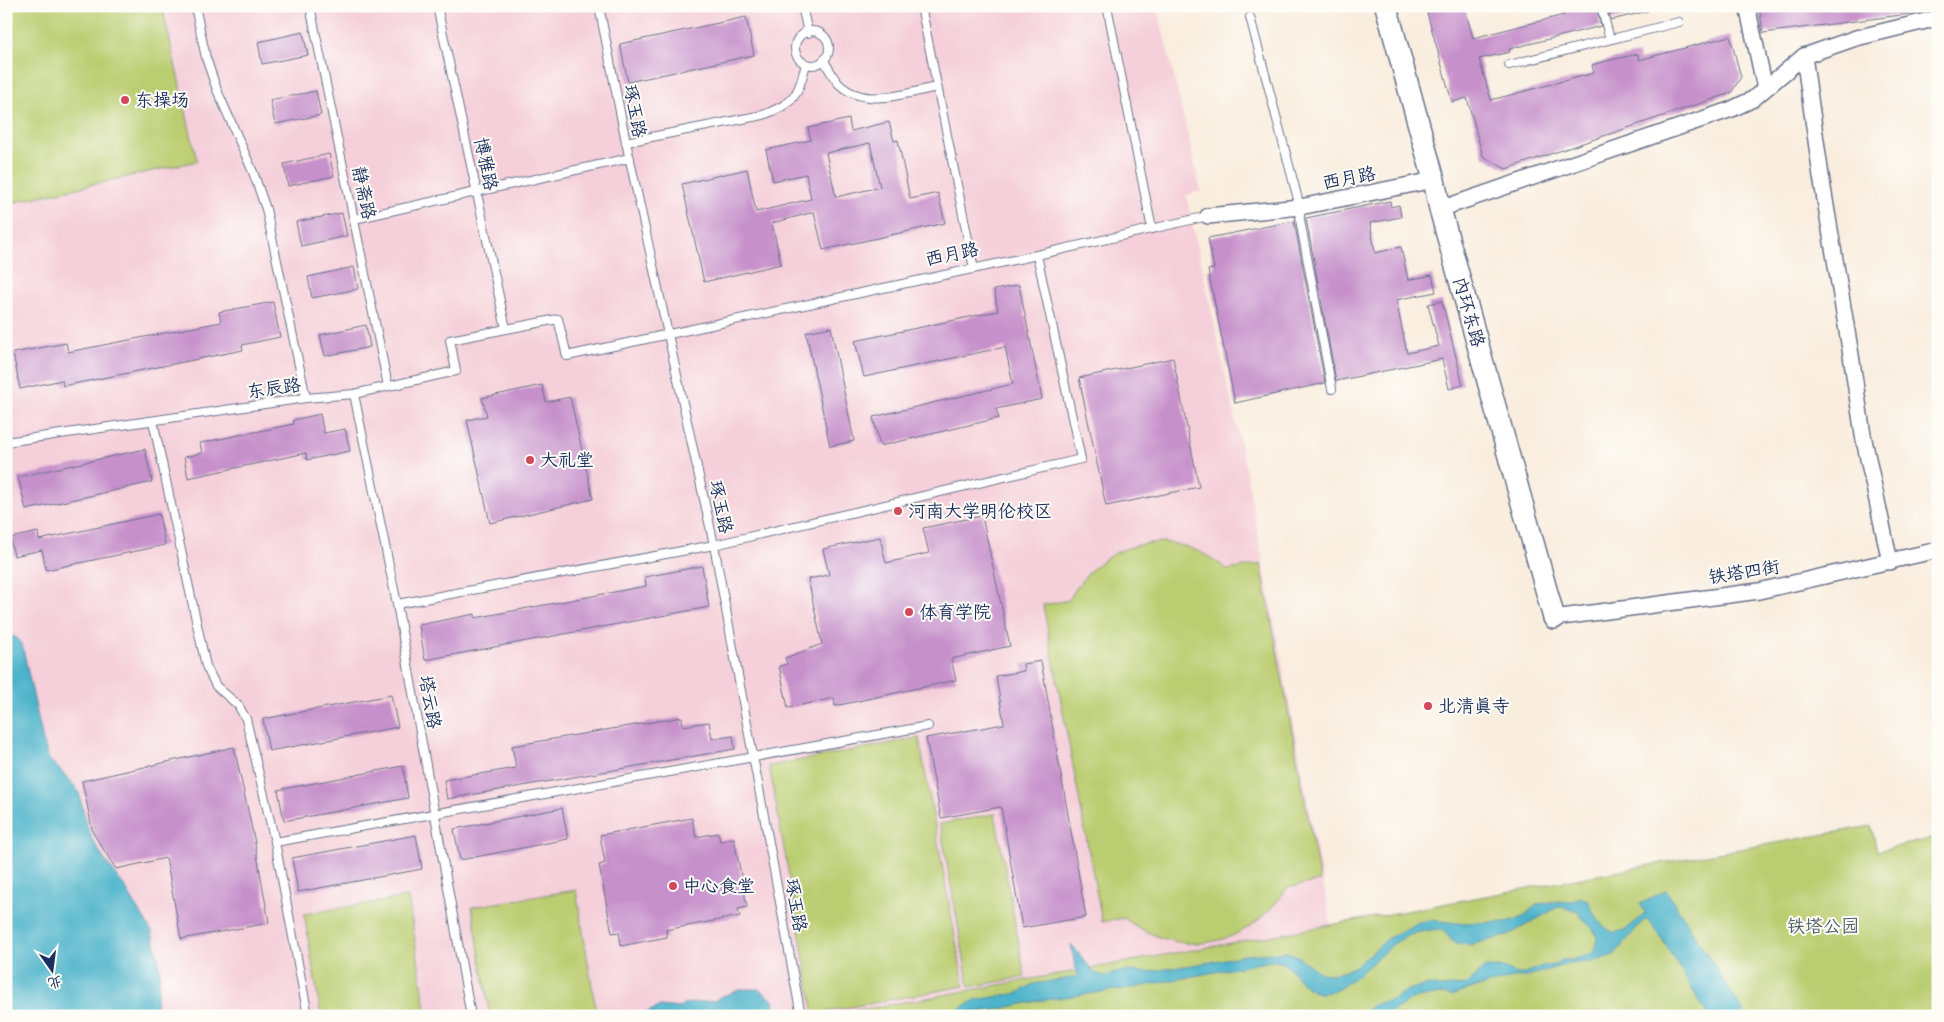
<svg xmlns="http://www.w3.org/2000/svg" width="1944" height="1022" viewBox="0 0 1944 1022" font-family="'Shantell Sans','LXGW WenKai TC',sans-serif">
	<rect width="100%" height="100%" fill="#fdfcf7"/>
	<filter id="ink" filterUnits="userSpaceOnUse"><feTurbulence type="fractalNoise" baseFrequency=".02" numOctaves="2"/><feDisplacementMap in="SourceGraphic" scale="10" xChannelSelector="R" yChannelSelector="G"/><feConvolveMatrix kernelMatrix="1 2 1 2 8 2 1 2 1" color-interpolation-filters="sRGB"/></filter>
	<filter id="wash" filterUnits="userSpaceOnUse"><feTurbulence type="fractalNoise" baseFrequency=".0096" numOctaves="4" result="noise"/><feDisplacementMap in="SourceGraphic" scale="20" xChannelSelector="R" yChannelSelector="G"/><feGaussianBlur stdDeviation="1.12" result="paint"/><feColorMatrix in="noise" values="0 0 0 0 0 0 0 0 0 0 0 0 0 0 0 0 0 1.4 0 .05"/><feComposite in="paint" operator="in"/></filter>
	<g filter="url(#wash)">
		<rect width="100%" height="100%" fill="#f9edde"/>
		<!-- built -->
		<path fill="#f5cfd9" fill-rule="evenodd" d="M6,6H1165L1166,8L1158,10L1201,191L1186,195L1245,465L1331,925L827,1016H155L160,974L158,955L152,932L125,887L104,859L92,839L85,819L82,806L70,780L49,759L10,635L6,634ZM542,385L546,402L570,397L593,499L490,523L467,420L487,416L483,398Z"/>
		<!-- green -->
		<g fill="#bbcd71" stroke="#6b7e68">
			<path d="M6,6H162L197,161L6,204Z"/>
			<path d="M1163,542C1189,545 1208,554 1228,570L1261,564L1320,881L1287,888C1247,948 1182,961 1124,918L1102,922L1043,605L1069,600C1090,562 1119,544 1163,542Z"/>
			<path d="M919,738L964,986L814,1014L769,766Z"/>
			<path d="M995,814L1025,977L969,987L940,824Z"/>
			<path d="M1871,826L1877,851L1938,837V1016H827L1331,925L1667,862Z"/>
			<path d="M576,890L597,1016H490L472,907Z"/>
			<path d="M408,897L427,1016H321L304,914Z"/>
		</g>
		<!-- water -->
		<g fill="#4bb3ca" stroke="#337194">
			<path d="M6,634L17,638L22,644L44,745L49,759L70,780L79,792L85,819L92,839L104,859L125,887L152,932L158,955L160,974L155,1016H6Z"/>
			<path d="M1666,890L1746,1016H1708L1662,939L1648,919L1642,922L1614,955L1596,961L1568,964L1525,977H1517L1470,989L1452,996L1441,994L1412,999L1385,1016H1366V1011L1375,1004L1395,999L1407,990L1429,985L1440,987L1466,985L1485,967L1504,968L1516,974L1525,973L1542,966L1556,965L1561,960H1572L1593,953C1605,931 1586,926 1576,910L1558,907L1507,936L1469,945L1453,942L1442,929C1425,930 1409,933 1395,943C1377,956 1343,995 1320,993C1302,991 1297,970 1282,963C1279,961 1274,961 1271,961L1138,987L1037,1001L995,1010L975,1012L968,1016H947L975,1000L1018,993L1033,984L1077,977L1071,944L1095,973L1105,976L1124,971L1147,972L1211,962L1244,955L1288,952L1299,957L1320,973L1332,974L1345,971L1357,965L1390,937L1419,922L1431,920L1458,923L1506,922L1523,917L1537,904L1558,901L1570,902L1580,897L1588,900C1594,915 1600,927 1615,933L1627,929L1643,915L1646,914L1640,904Z"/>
			<path d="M742,989H759L772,999L780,1016H641L660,1006L679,1008L683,1004L714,1001L720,997Z"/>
		</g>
		<g id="blocks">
			<!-- building -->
			<g fill="#c690cb" fill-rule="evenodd">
				<path d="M1436,6H1464L1473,38L1564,15L1563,11L1582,6L1583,10L1596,7L1601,26L1509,49L1510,52L1479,59L1491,100L1594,73L1592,65L1606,61L1638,54L1639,60L1730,36L1741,77L1731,93L1506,169L1483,156L1467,98L1452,102L1426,9Z"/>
				<path d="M1607,6H1648V11L1611,20Z"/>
				<path d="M1759,6H1909V14L1763,33Z"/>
				<path d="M746,17L754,55L628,82L620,44Z"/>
				<path d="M303,32L308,55L262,64L258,42Z"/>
				<path d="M316,91L321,115L275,124L270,100Z"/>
				<path d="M849,119L851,131L889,122L894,141L898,140L910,199L938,193L945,223L823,250L814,212L772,223L781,264L704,282L682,184L747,169L756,212L811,199L806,174L773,181L766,150L811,140L808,128ZM870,143L880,187L836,197L826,153Z"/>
				<path d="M329,154L334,176L288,186L284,164Z"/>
				<path d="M1390,201L1391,207L1399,205L1401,217L1370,223L1375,253L1401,247L1408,280L1432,275L1436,292L1396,300L1407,353L1439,346L1428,304L1442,301L1463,385L1449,389L1442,359L1336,381L1306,218Z"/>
				<path d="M342,213L347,236L301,246L296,222Z"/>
				<path d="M1294,221L1325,383L1235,403L1208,270L1214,269L1208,238Z"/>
				<path d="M354,267L358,289L312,298L308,277Z"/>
				<path d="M1019,285L1042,399L996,409L999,418L880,446L873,417L1013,384L1005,347L864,377L855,341L998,311L994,290Z"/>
				<path d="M273,302L280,337L242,345L243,350L63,386L62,380L20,389L13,353L66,343L68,352L221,322L219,312Z"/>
				<path d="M366,325L370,347L325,356L320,335Z"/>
				<path d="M831,327L854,441L830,446L806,332Z"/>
				<path d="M1173,358L1199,487L1106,506L1079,378Z"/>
				<path d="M542,385L546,402L570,397L593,499L490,523L467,420L487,416L482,398Z"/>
				<path d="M320,414L324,433L345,429L350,451L307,460L306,453L188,478L184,457L202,453L200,443L294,424L293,420Z"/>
				<path d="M145,449L152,482L26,510L18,477Z"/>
				<path d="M159,514L165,545L46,570L42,550L14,556L10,538L38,532L39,540Z"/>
				<path d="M982,516L1010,646L951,659L956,680L835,706L834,698L788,708L779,666L787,664L785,658L822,644L808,579L829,575L823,549L880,537L886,563L929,553L923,528Z"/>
				<path d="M702,566L709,607L425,660L419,625L475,614V618L646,586L645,577Z"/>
				<path d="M1041,661L1086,917L1022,928L1001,807L941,818L926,738L1004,724L996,676L1024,671L1023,664Z"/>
				<path d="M391,695L398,727L269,751L263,719Z"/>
				<path d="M682,717L683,726L709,722L712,739L733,736L735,749L447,799L444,780L516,768L512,746Z"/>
				<path d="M234,747L254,838L269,923L181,939L166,858L116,869L93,833L82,781Z"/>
				<path d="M403,766L408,798L284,821L278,790Z"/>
				<path d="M562,808L568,839L460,860L454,829Z"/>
				<path d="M692,818L696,837L718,833L720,841L734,838L747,907L738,909L740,916L666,930L667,937L621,946L619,932L612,933L599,865L605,863L600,835Z"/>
				<path d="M416,835L422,869L298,892L292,858Z"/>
			</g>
		</g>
	</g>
	<g filter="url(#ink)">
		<use href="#blocks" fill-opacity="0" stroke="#69728b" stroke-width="1"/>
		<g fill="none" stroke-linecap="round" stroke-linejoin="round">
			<defs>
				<g id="lane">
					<path d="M195,6L206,58L217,90L253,172L266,209L306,398"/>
					<path d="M310,6L388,386"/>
					<path d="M437,6L506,329"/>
					<path d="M599,6L626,142L714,545L801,1016"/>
					<path d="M802,6L808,33"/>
					<path d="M921,6L974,269"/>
					<path d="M1107,6L1152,229"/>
					<path d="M1601,6L1610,39"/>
					<path d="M1250,17L1300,207V220L1332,389"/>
					<circle cx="812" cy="48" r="17"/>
					<path d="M824,61C829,68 833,78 839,84C865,109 907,93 937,87"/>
					<path d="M1509,65L1679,22"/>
					<path d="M626,142L763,115C796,102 797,97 806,64"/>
					<path d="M354,219L630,158"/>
					<path d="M354,394L397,604L471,1016"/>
					<path d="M153,421L206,666L216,686L238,705L246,719L275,842L308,1016"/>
					<path d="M6,442L306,398L354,394L456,371L450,340L558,319L567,356L1037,255L1208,216"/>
					<path d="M397,604L714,545L1081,459L1037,255"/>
					<path d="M275,842L928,726"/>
				</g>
				<g id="street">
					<path d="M1747,6L1765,88"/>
					<path d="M1804,56L1821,176L1851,355L1863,435L1890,562"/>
					<path d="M1440,209L1732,109L1753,99L1804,56L1856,38L1938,18"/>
					<path d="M1208,216L1300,207L1434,180"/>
					<path d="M1554,618L1759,591L1938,550"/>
				</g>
				<path id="secondary" d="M1386,6L1434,180L1440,209L1554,618"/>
			</defs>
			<!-- lane casing -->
			<use href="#lane" stroke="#69728b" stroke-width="10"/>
			<!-- street casing -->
			<use href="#street" stroke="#69728b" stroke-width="18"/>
			<!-- secondary casing -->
			<use href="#secondary" stroke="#69728b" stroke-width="24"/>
			<!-- lane -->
			<use href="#lane" stroke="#fff" stroke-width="8"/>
			<!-- street -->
			<use href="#street" stroke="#fff" stroke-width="15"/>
			<!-- secondary -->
			<use href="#secondary" stroke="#fff" stroke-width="21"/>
		</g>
	</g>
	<!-- markers -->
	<g fill="#d1495b" stroke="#fdfcf7" stroke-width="2">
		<circle cx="125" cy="100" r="5"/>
		<circle cx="530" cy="460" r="5"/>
		<circle cx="898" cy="511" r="5"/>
		<circle cx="909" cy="612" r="5"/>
		<circle cx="1428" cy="706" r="5"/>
		<circle cx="673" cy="886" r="5"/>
	</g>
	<g text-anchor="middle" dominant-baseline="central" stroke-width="4" stroke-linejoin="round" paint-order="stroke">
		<!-- poi labels -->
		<g font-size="18" fill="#1b2f5e" stroke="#fdfcf7" text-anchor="start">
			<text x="135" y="100">东操场</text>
			<text x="540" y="460">大礼堂</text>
			<text x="908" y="511">河南大学明伦校区</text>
			<text x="919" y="612">体育学院</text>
			<text x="1438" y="706">北清真寺</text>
			<text x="683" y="886">中心食堂</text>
		</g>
		<!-- street labels -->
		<g font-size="18" fill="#1b2f5e" stroke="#fdfcf7">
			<text transform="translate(635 111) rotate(79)">琢玉路</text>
			<text transform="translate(486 164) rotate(78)">博雅路</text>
			<text transform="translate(1349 178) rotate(-11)">西月路</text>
			<text transform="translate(364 193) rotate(78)">静斋路</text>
			<text transform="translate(952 254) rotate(-12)">西月路</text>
			<text transform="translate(1469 312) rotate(74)">内环东路</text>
			<text transform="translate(274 388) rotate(-8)">东辰路</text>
			<text transform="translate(721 507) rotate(78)">琢玉路</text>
			<text transform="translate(1744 572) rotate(-9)">铁塔四街</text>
			<text transform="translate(430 702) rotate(80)">塔云路</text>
			<text transform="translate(796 905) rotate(80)">琢玉路</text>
		</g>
		<!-- park labels -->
		<g font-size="18" fill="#4b5e64" stroke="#fdfcf7">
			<text x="1823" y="926">铁塔公园</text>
		</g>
	</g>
	<!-- margin -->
	<rect width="1944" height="1022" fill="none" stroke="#fdfcf7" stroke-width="25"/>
	<!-- north arrow -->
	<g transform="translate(52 970) rotate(166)" stroke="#fdfcf7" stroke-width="4" paint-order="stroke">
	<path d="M0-4L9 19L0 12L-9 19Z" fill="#1b2f5e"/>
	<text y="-8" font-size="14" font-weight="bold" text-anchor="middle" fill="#1b2f5e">北</text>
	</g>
</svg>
